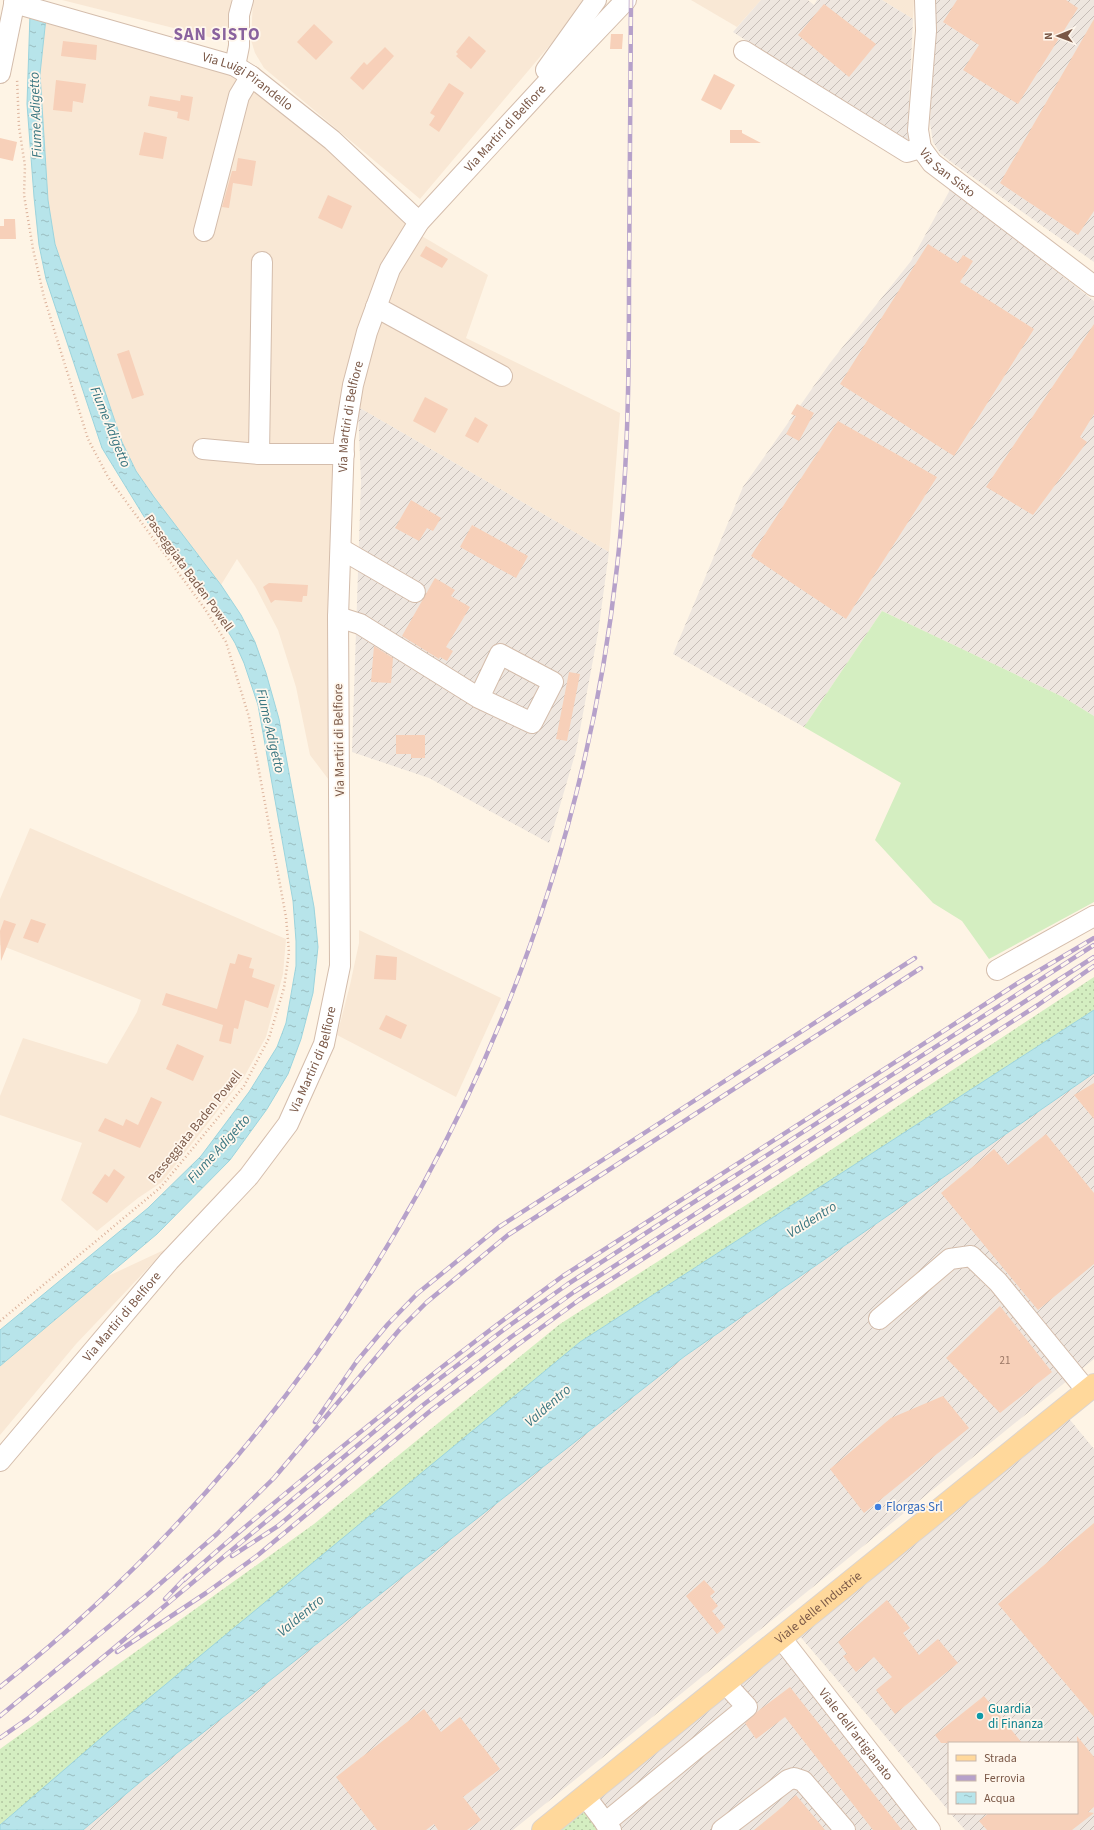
<svg xmlns="http://www.w3.org/2000/svg" width="1094" height="1830" viewBox="0 0 1094 1830" font-family="'Source Sans 3',sans-serif">
	<defs>
		<pattern id="industrial-furrows" width="10" height="10" patternUnits="userSpaceOnUse"><rect width="10" height="10" fill="#eee6df"/><path d="M-1 1l2-2M0 10L10 0M9 11l2-2" fill="none" stroke="#c6bdb7"/></pattern>
		<pattern id="grass-dots" width="8" height="8" patternUnits="userSpaceOnUse"><rect width="8" height="8" fill="#d4eec1"/><path d="M2 2h.1M6 6h.1" fill="none" stroke="#b1c49f" stroke-width="1.8" stroke-linecap="round"/></pattern>
		<pattern id="water-ripples" width="26" height="14" patternUnits="userSpaceOnUse"><rect width="26" height="14" fill="#b7e4ea"/><path d="M2 4q2-2 4 0t4 0M15 11q2-2 4 0t4 0" fill="none" stroke="#9abcbf"/></pattern>
	</defs>
	<rect width="100%" height="100%" fill="#fef4e5"/>
	<!-- residential -->
	<g fill="#f9e8d5">
		<path d="M62,0H231L229,42Z"/>
		<path d="M253,0H588L420,199L264,68L255,53L251,40Z"/>
		<path d="M691,0H761L737,27Z"/>
		<path d="M882,0H914L913,19Z"/>
		<path d="M46,18L238,67L306,130L408,218L348,381L332,784L310,755L296,687L278,630L255,586L237,559L221,585L154,497L136,471L122,442L55,244L48,200L40,74Z"/>
		<path d="M420,235L488,275L466,338L620,413L609,552L358,407L365,367L397,274Z"/>
		<path d="M30,828L286,939L283,974L266,1037L244,1077L162,1182L138,1198L97,1231L61,1200L82,1143L0,1115V1096L23,1038L107,1064L137,1012L141,1000L0,945V899Z"/>
		<path d="M359,930L501,998L456,1097L337,1035L350,985L359,943Z"/>
		<path d="M166,1249L76,1344L0,1435V1366L106,1277Z"/>
	</g>
	<!-- industrial -->
	<g fill="url(#industrial-furrows)">
		<path d="M761,0H808L814,5L817,0H882L913,19L908,124L912,147L733,32Z"/>
		<path d="M936,0H1094V262L954,164L940,153L933,142L930,123Z"/>
		<path d="M951,188L1094,301V716L1063,697L882,611L804,727L673,654L743,487L830,363L911,261Z"/>
		<path d="M358,407L609,552L598,633L576,751L549,843L429,778L352,752L361,482Z"/>
		<path d="M1094,1073V1359L513,1830H83L145,1778L685,1356Z"/>
		<path d="M1066,1415L1094,1449V1830H965L950,1813H1077V1743H949V1811L798,1634Z"/>
		<path d="M778,1650L931,1830H604L584,1806Z"/>
	</g>
	<!-- grass -->
	<g fill="url(#grass-dots)">
		<path d="M1094,977V1010L580,1342L0,1825V1749L314,1524L560,1324L779,1184Z"/>
		<path d="M584,1806L604,1830H555Z"/>
	</g>
	<!-- pitch -->
	<path fill="#d4eec1" d="M882,611L1063,697L1094,716V902L989,959L962,921L933,903L875,840L901,783L804,727Z"/>
	<!-- water -->
	<g fill="url(#water-ripples)" stroke="#9cd4dd">
		<path d="M30,14L46,18L40,74L48,200L55,244L122,442L136,471L154,497L221,585L241,615L255,642L266,673L279,719L314,907L318,947L313,993L301,1039L288,1074L267,1109L230,1160L157,1234L0,1366V1330L148,1208L201,1156L249,1092L277,1047L286,1023L296,966V941L293,901L258,705L244,663L235,643L210,602L148,523L102,448L46,279L39,245L34,197L27,104Z"/>
		<path d="M1094,1010V1073L685,1356L145,1778L83,1830H0V1825L108,1732L580,1342Z"/>
	</g>
	<!-- building -->
	<g fill="#f7d0b9">
		<path d="M957,0H1066L1078,8L1018,104L963,70L979,45L943,22Z"/>
		<path d="M824,4L876,44L849,77L798,35Z"/>
		<path d="M1094,19V211L1078,235L1000,183Z"/>
		<path d="M314,24L333,42L316,60L297,42Z"/>
		<path d="M611,34H623L622,49H610Z"/>
		<path d="M469,36L486,51L471,69L456,56L458,54L456,52Z"/>
		<path d="M63,41L97,45L96,60L61,56Z"/>
		<path d="M385,47L394,56L363,90L350,78L364,62L367,65Z"/>
		<path d="M714,74L735,85L721,110L701,100Z"/>
		<path d="M56,80L86,84L83,103L73,101L72,112L53,110Z"/>
		<path d="M449,83L464,93L439,132L429,125L435,116L430,113Z"/>
		<path d="M181,95L193,97L189,121L177,118L178,112L148,106L150,96L180,101Z"/>
		<path d="M730,130H742V133L761,143H730Z"/>
		<path d="M144,132L167,137L163,159L139,155Z"/>
		<path d="M0,138L17,142L13,161L0,158Z"/>
		<path d="M238,158L256,161L252,186L233,183L229,208L222,207L232,171H236Z"/>
		<path d="M328,195L352,206L342,229L318,218Z"/>
		<path d="M4,219H15L16,239H0V226H4Z"/>
		<path d="M928,244L958,263L963,255L973,261L960,282L1034,329L954,456L840,384Z"/>
		<path d="M426,246L448,259L442,268L420,256Z"/>
		<path d="M1094,324V414L1080,437L1087,442L1033,515L986,487Z"/>
		<path d="M129,350L144,395L132,399L117,354Z"/>
		<path d="M425,397L448,409L435,433L413,421Z"/>
		<path d="M797,404L814,413L799,441L786,434L796,416L791,414Z"/>
		<path d="M475,417L488,425L478,443L465,436Z"/>
		<path d="M838,421L937,477L846,619L751,556Z"/>
		<path d="M411,500L441,518L433,531L427,528L419,541L395,528Z"/>
		<path d="M472,525L528,556L516,578L460,547Z"/>
		<path d="M435,578L455,590L451,596L470,607L446,647L453,651L447,661L440,657L439,659L402,636Z"/>
		<path d="M269,583L308,585L307,596H303L302,602L275,600L271,603L263,587Z"/>
		<path d="M374,646L393,658L391,683L371,682Z"/>
		<path d="M569,672L580,674L567,741L556,739Z"/>
		<path d="M396,735H425V758H411V754H396Z"/>
		<path d="M31,919L46,924L38,943L23,938Z"/>
		<path d="M4,920L16,924L1,961L0,931Z"/>
		<path d="M238,954L252,958L249,968L254,969L252,977L275,985L268,1008L245,1000L238,1029L234,1028L231,1044L219,1041L223,1025L162,1005L166,993L217,1009L230,963L235,964Z"/>
		<path d="M376,955L397,957L396,980L374,979Z"/>
		<path d="M386,1015L407,1025L401,1039L379,1029Z"/>
		<path d="M177,1044L204,1056L193,1081L166,1069Z"/>
		<path d="M1094,1083V1119L1074,1095Z"/>
		<path d="M151,1097L162,1102L140,1148L98,1131L105,1118L123,1126L126,1119L138,1125Z"/>
		<path d="M1046,1134L1094,1193V1264L1038,1310L941,1193L994,1149L1008,1165Z"/>
		<path d="M114,1169L125,1177L107,1203L92,1193L105,1174L109,1177Z"/>
		<path d="M1000,1306L1052,1372L1000,1413L946,1358Z"/>
		<path d="M943,1396L969,1428L864,1513L830,1469L891,1418Z"/>
		<path d="M1094,1523V1717L998,1604Z"/>
		<path d="M704,1580L715,1592L710,1596L718,1606L712,1611L725,1627L717,1634L686,1596Z"/>
		<path d="M887,1600L910,1628L903,1633L919,1655L938,1639L958,1663L895,1714L876,1690L892,1677L874,1657L856,1672L843,1656L847,1654L838,1642Z"/>
		<path d="M790,1687L902,1830H873L785,1717L756,1739L745,1723L758,1711Z"/>
		<path d="M984,1696L1022,1743H941L935,1735Z"/>
		<path d="M424,1709L441,1732L460,1717L500,1769L463,1797L481,1820L467,1830H438L434,1824L426,1830H377L336,1777Z"/>
		<path d="M1077,1736L1094,1757V1807L1088,1812L1094,1813L1072,1830H987L979,1821L989,1813H1077Z"/>
		<path d="M796,1795L825,1830H754L775,1813Z"/>
	</g>
	<g fill="none" stroke-linecap="round" stroke-linejoin="round">
		<defs>
			<g id="minor">
				<path id="s1" d="M925,0L926,31L918,130L921,148L932,163L1094,286"/>
				<path id="s2" d="M14,3L235,66L251,76L332,140L419,222"/>
				<path d="M744,51L907,152L921,148"/>
				<path d="M235,66L239,46V15L243,0"/>
				<path d="M546,70L596,0"/>
				<path d="M0,73L15,0"/>
				<path d="M204,231L239,96L251,76"/>
				<path d="M376,307L502,376"/>
				<path d="M203,449L259,454H344"/>
				<path d="M259,454L262,262"/>
				<path d="M341,549L415,592"/>
				<path d="M338,617L360,624L479,698L532,723L553,682L500,654L479,698"/>
				<path d="M997,970L1094,916"/>
				<path d="M879,1319L950,1259L971,1256L998,1282L1087,1391"/>
				<path id="s3" d="M0,1461L169,1261L249,1176L288,1124L324,1044L340,966L338,617L344,440L353,385L367,332L390,269L419,222L546,84L626,0"/>
				<path id="s4" d="M781,1638L930,1830"/>
				<path d="M585,1796L611,1830"/>
				<path d="M605,1823L747,1707L725,1683"/>
				<path d="M722,1830L788,1780L794,1778L803,1781L845,1830"/>
			</g>
			<g id="major">
				<path id="s5" d="M543,1830L1094,1385"/>
			</g>
		</defs>
		<!-- minor casing -->
		<use href="#minor" stroke="#d4bdac" stroke-width="22"/>
		<!-- major casing -->
		<use href="#major" stroke="#dcd4cf" stroke-width="24"/>
		<!-- path -->
		<path stroke="#dcb39c" stroke-width="2.5" stroke-dasharray="1 3" stroke-linecap="butt" d="M0,1321L161,1187L244,1086L269,1038L284,988L289,952L286,917L249,717L226,642L205,609L108,477L88,439L61,352L44,297L33,249L24,195L25,166L19,127L17,78"/>
		<!-- minor -->
		<use href="#minor" stroke="#fff" stroke-width="20"/>
		<!-- major -->
		<use href="#major" stroke="#ffd89b" stroke-width="22"/>
		<defs>
			<g id="rail">
				<path d="M315,1422L357,1361L388,1324L418,1293L499,1227L915,958"/>
				<path d="M232,1556L278,1526L423,1405L511,1337L574,1292L1094,957"/>
				<path d="M184,1580C228,1540 274,1503 320,1465C399,1400 480,1336 563,1276L1018,983L1094,938"/>
				<path d="M165,1599L187,1576"/>
				<path d="M117,1652L206,1593L258,1555L429,1412L516,1346L579,1300L1038,1005L1094,966"/>
				<path d="M0,1687C347,1411 569,1007 617,567C628,473 629,378 629,284C630,189 630,95 631,0"/>
				<path d="M0,1716L146,1596L217,1534L274,1478L400,1329L427,1302L508,1235L921,968"/>
				<path d="M0,1738L30,1717L67,1687L417,1396L506,1328L568,1284L649,1231L1094,945"/>
			</g>
		</defs>
		<!-- rail casing -->
		<use href="#rail" stroke="#b6a1ca" stroke-width="4.5"/>
		<!-- rail -->
		<use href="#rail" stroke="#fff7ed" stroke-width="3" stroke-dasharray="9" stroke-linecap="butt"/>
	</g>
	<!-- markers -->
	<circle fill="#3f7fe0" stroke="#fff7ed" stroke-width="1.5" cx="878" cy="1507" r="4"/>
	<circle fill="#0f9aa8" stroke="#fff7ed" stroke-width="1.5" cx="980" cy="1716" r="4"/>
	<g text-anchor="middle" dominant-baseline="central" stroke-width="3.5" stroke-linejoin="round" paint-order="stroke">
		<!-- number labels -->
		<g font-size="11" fill="#997664">
			<text x="1005" y="1360">21</text>
		</g>
		<!-- street labels -->
		<g font-size="13" fill="#7a5847" stroke="#fff7ed">
			<text stroke="none"><textPath href="#s2" startOffset="248">Via Luigi Pirandello</textPath></text>
			<text stroke="none"><textPath href="#s3" startOffset="1497">Via Martiri di Belfiore</textPath></text>
			<text stroke="none"><textPath href="#s1" startOffset="185">Via San Sisto</textPath></text>
			<text stroke="none"><textPath href="#s3" startOffset="1161">Via Martiri di Belfiore</textPath></text>
			<text transform="translate(189 573) rotate(54)">Passeggiata Baden Powell</text>
			<text transform="translate(339 740) rotate(-91)">Via Martiri di Belfiore</text>
			<text stroke="none"><textPath href="#s3" startOffset="513">Via Martiri di Belfiore</textPath></text>
			<text transform="translate(195 1127) rotate(-51)">Passeggiata Baden Powell</text>
			<text stroke="none"><textPath href="#s3" startOffset="189">Via Martiri di Belfiore</textPath></text>
			<text stroke="none"><textPath href="#s5" startOffset="354">Viale delle Industrie</textPath></text>
			<text stroke="none"><textPath href="#s4" startOffset="122">Viale dell'artigianato</textPath></text>
		</g>
		<!-- shop labels -->
		<g font-size="13" fill="#366cbe" stroke="#fff7ed" text-anchor="start">
			<text x="886" y="1507">Florgas Srl</text>
		</g>
		<!-- culture labels -->
		<g font-size="13" fill="#0d838f" stroke="#fff7ed" text-anchor="start">
			<text x="988" y="1709">Guardia<tspan x="988" dy="15">di Finanza</tspan></text>
		</g>
		<!-- water labels -->
		<g font-size="14" font-style="italic" fill="#397681" stroke="#fff7ed">
			<text transform="translate(36 115) rotate(-92)">Fiume Adigetto</text>
			<text transform="translate(110 427) rotate(68)">Fiume Adigetto</text>
			<text transform="translate(270 731) rotate(77)">Fiume Adigetto</text>
			<text transform="translate(219 1149) rotate(-48)">Fiume Adigetto</text>
			<text transform="translate(812 1220) rotate(-32)">Valdentro</text>
			<text transform="translate(548 1406) rotate(-41)">Valdentro</text>
			<text transform="translate(301 1616) rotate(-40)">Valdentro</text>
		</g>
		<!-- district labels -->
		<g font-size="17" font-weight="bold" letter-spacing="1" fill="#89629e" stroke="#fff7ed">
			<text x="217" y="35">SAN SISTO</text>
		</g>
	</g>
	<!-- legend -->
	<rect x="948" y="1742" width="130" height="72" fill="#fff7ed" stroke="#cab7ab"/>
	<rect x="956" y="1755" width="20" height="6" fill="#ffd89b" stroke="#cab7ab"/>
	<text x="984" y="1762" font-size="12" fill="#7a5847">Strada</text>
	<rect x="956" y="1775" width="20" height="6" fill="#b6a1ca" stroke="#cab7ab"/>
	<text x="984" y="1782" font-size="12" fill="#7a5847">Ferrovia</text>
	<rect x="956" y="1792" width="20" height="12" fill="url(#water-ripples)" stroke="#cab7ab"/>
	<text x="984" y="1802" font-size="12" fill="#7a5847">Acqua</text>
	<!-- north arrow -->
	<g transform="translate(1058 36) rotate(269)" stroke="#fff7ed" stroke-width="3" paint-order="stroke">
	<path d="M0-3L7 15L0 10L-7 15Z" fill="#7a5847"/>
	<text y="-6" font-size="11" font-weight="bold" text-anchor="middle" fill="#7a5847">N</text>
	</g>
</svg>
